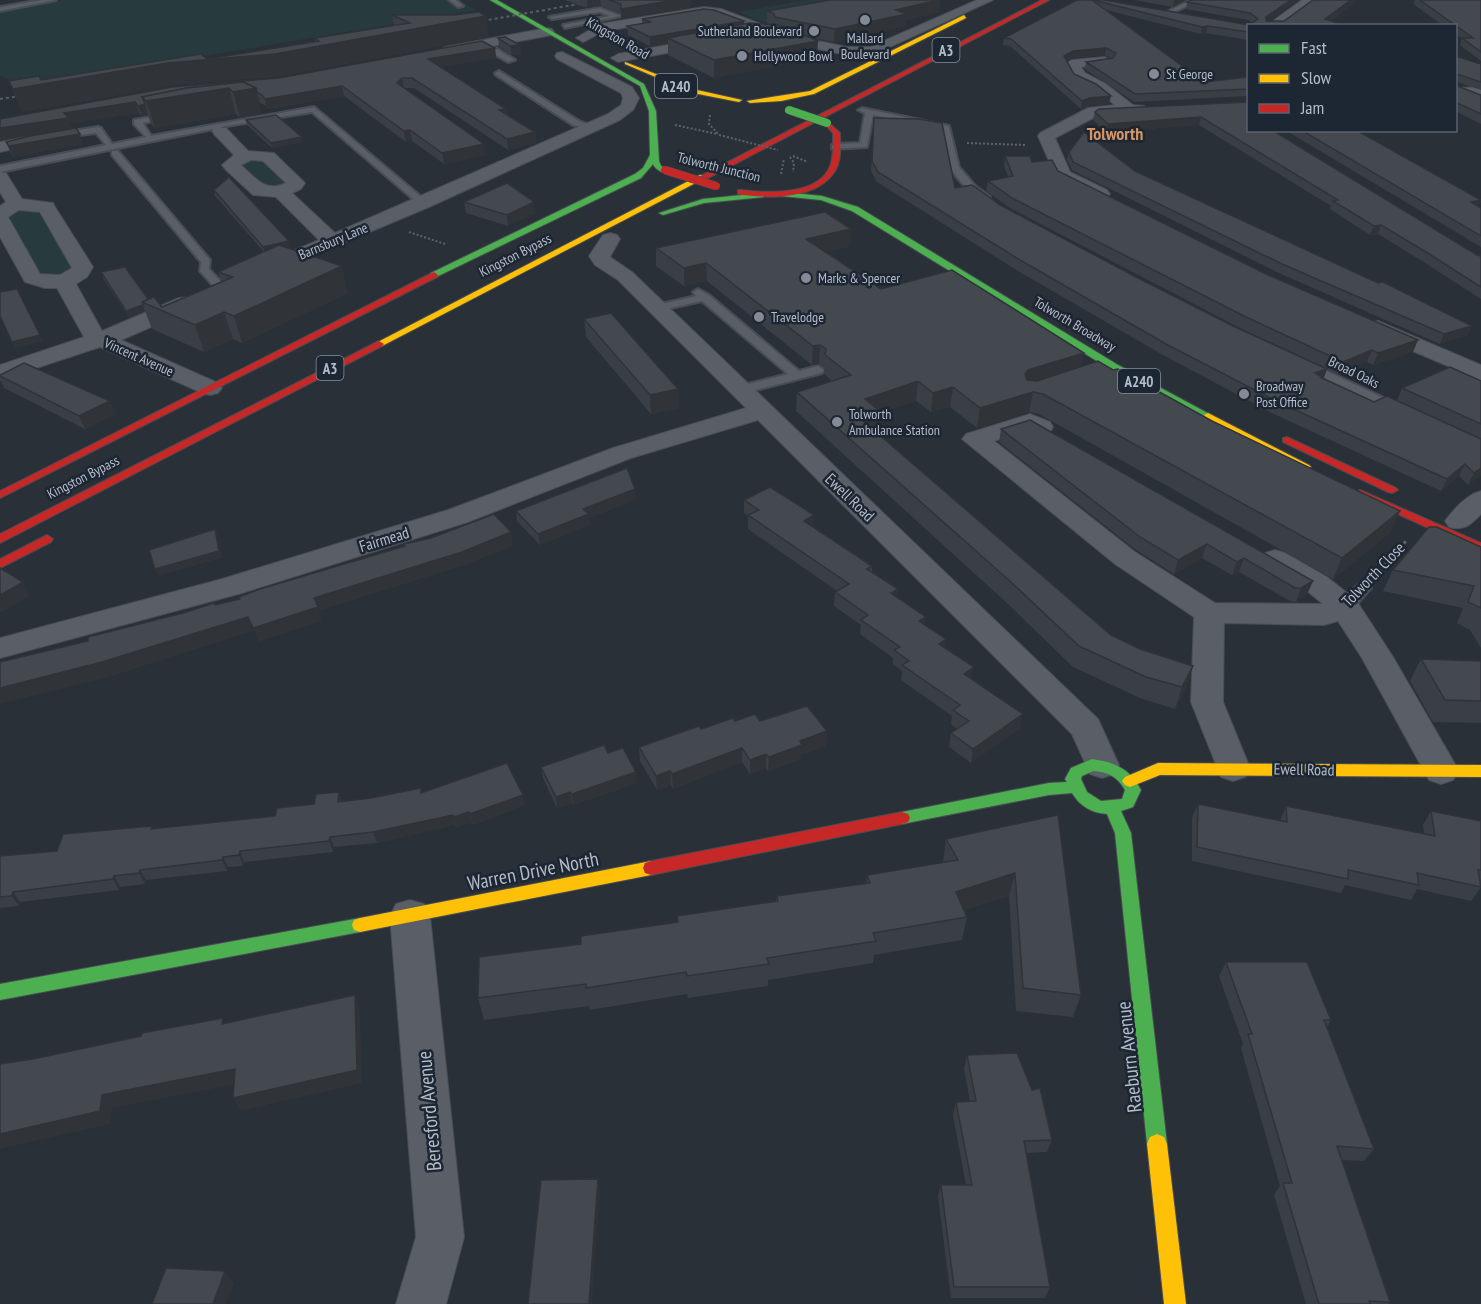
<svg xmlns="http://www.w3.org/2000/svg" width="1481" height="1304" viewBox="0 0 1481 1304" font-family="'PT Sans Narrow',sans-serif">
	<rect width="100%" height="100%" fill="#2a3038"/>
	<!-- green -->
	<g fill="#273a3e">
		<path d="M65,0H460L476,10L22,87L0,75V11Z"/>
		<path d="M805,0H851L863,4L763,22L739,12Z"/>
		<path d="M247,160H265L288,184L271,190L237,165Z"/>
		<path d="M18,209L40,210L74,269L58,278L39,275L6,215Z"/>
	</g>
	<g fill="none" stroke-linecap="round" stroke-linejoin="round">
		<defs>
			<g id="lane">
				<path d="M42,0H56L0,11V7Z"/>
				<path d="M449,0H456L463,6L458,7Z"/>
				<path d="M1191,0H1199L1172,13L1167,12Z"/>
				<path d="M600,8L621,16L565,28L563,25L610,16L600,12L552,19L549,17Z"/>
				<path d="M480,42H486L515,60L508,62L480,46Z"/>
				<path d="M499,71L579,121L595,127L591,130L573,125L496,75L495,73Z"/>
				<path d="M314,107L426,201V205H420L312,112L221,127L224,131L220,134L213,129L0,172V166L106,145L96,133L56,138L55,136L59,133L98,127L101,128L112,144L146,137L134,124V120L172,113H175V117L143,123L151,136Z"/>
				<path d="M862,108L949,126L959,167L976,187L990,197V201C978,202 956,179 951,168C945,157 945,141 942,130L873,115L867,147L832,149V145L835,144L860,143L865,113L858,110Z"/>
				<path d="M112,151H118L210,260L209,269L225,286V290H217L200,271L201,262L112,155Z"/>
				<path d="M698,289L709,295L799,371L818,366L824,370L822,373L744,393H736L734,390L736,387L788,374L702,301L657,311L651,308L653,306L696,296L693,292Z"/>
				<path d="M1305,361L1403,407L1404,410L1398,414L1393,413L1301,368L1299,365Z"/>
				<path d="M1363,583L1371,588L1368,591L1351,611H1339L1337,607L1339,603L1358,585Z"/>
			</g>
			<g id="street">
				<path d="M977,0H993L872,55H847L768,39L763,38L762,34L715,16L704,15L604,31L583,42L576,38L600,24L704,7L721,9L772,28L776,32L847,47H870Z"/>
				<path d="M1302,0H1316L1281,26H1266Z"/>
				<path d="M547,28L552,29L554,32L552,35L445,55L438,51L445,47Z"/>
				<path d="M711,37L718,41L716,44L618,62L611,58L618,54Z"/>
				<path d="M562,52L632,87L639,98L633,110L620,120L429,207L270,274H256L253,270L256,266L319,240L276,197L253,195L225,169L222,165L234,155L214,134L212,131L214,128H226L248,151L274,153L305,183L301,189L292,193L335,233L608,114L621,105L623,98L621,93L557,59L555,56L557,53ZM251,160L263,161L286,183C266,193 255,178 241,165Z"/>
				<path d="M1105,57L1112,61L1110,64L1081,67L1085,73L1106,84L1133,105L1144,106L1147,109L1139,114L1097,116L1055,138L1070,172L1107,190L1110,194L1107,198L1101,199L1057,179L1038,136L1040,133L1088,108L1115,105L1096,90L1074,79L1065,64L1072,60Z"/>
				<path d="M1481,87V95L1456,96V88Z"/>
				<path d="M26,137L34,142L32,145L0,152V142Z"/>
				<path d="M0,172L6,173L22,199L53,203L55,207L93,267L87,277L76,284L102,331L179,298L187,297L195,298L198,303L195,308L121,340L218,383L222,388L218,393L210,395L202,393L100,347L0,380V365L84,337L57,288H45L25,282L0,237V206L6,202L0,192ZM19,210L40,212L72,268L60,275L40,274L8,217Z"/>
				<path d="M610,233L617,235L620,239L610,257L632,272L1098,719L1119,765L1114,774L1102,778L1090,774L1072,734L758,420L631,458L468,522L242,593L0,658V638L222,579L448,510L613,448L746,408L618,280L595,265L589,256L603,235Z"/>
				<path d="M1378,321L1481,365V380L1370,333L1367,328L1370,323Z"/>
				<path d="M1030,414L1050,422L1053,427L1050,432L1041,434L1028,430L994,441L1135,552L1215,603L1323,604L1307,591L1265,565L1261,559L1265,553L1275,550L1285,553L1327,577L1356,600L1393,657L1459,771L1453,780L1441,784L1429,780L1362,658L1338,621L1324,625L1224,623L1223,702L1250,768L1245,777L1233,781L1221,777L1191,702L1194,617L1115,564L962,439L966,434Z"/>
				<path d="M1481,491V514C1470,525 1465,531 1449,527L1445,521C1454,509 1466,495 1481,491Z"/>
				<path d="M410,900L424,904L430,916L464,1237L446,1304H396L416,1237L390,916L396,904Z"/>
			</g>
			<g id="fast">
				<path d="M490,0H497L644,84L656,111L659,161L661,166L669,170C663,175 655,169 653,164L641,178L434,278L430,275L431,273L635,174L643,168L650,155L649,111L640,86Z"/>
				<path d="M784,192L822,196L858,207L1118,365L1213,416L1208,419L1204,418L1110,369L852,211L821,200L781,196L780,194Z"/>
				<path d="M761,193H764V197L704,203L663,215L659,213L703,199Z"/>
				<path d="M1092,759C1115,762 1130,769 1141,790L1133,807L1121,811L1131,833L1167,1144L1164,1151L1157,1154L1150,1151L1147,1144L1115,833L1107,814C1091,813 1080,806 1072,793L1049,795L902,824L896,822L894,818L896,814L902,812L1049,783L1067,782L1065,779L1071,768ZM1093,771C1108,772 1118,777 1125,790L1122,799L1101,801L1087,792L1081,779L1082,776Z"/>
				<path d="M360,918L366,920L368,925L366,930L360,932L0,1000V984Z"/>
			</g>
			<g id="slow">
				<path d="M964,15L966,18L814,94L781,101L750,103L747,101L810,91Z"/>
				<path d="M625,62L697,90L742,100L739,102L693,93L625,64Z"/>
				<path d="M700,175L707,177L382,346L374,344Z"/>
				<path d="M1208,413L1309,465L1311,467L1305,470L1301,469L1204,418L1203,416Z"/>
				<path d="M1158,763L1481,765V777L1160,775L1130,787L1125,785L1122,781L1125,777Z"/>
				<path d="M651,861L657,863L659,868L657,873L651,875L360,932L354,930L352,925L354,920L360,918Z"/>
				<path d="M1157,1134L1164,1137L1167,1144L1186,1304H1164L1147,1144L1150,1137Z"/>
			</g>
			<g id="jam">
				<path d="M1042,0H1049L706,179L699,177Z"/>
				<path d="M827,121L840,133C840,145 842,160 835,171C817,200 768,199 738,194V190H741C766,193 819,196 830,166C834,156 833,144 833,133L824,123Z"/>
				<path d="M434,272L438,275L437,277L0,498V491Z"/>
				<path d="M379,341L384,344L382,346L0,543V534Z"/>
				<path d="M1287,437L1396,488L1398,490L1392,493L1388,492L1283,442V438Z"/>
				<path d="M1360,490L1481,543V552L1356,495L1354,493Z"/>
				<path d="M47,535L53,539L51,542L0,568V559Z"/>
				<path d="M902,812L908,814L910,818L908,822L902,824L651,875L645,873L643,868L645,863L651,861Z"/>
			</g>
		</defs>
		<!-- lane casing -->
		<use href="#lane" stroke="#484c53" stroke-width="4"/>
		<!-- street casing -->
		<use href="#street" stroke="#484c53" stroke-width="2"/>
		<!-- fast casing -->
		<use href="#fast" stroke="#484c53" stroke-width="2"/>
		<!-- slow casing -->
		<use href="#slow" stroke="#484c53" stroke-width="2"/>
		<!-- jam casing -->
		<use href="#jam" stroke="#484c53" stroke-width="2"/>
		<!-- path-far1 -->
		<g stroke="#5d636a" stroke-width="2" stroke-dasharray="2 2" stroke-linecap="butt">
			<path d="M710,115L709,124L719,135L727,137"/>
			<path d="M675,125L717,134"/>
			<path d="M967,143L1025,145"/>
			<path d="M793,156L808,162"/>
			<path d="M790,157L794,163L793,172"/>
			<path d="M781,174L784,159"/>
			<path d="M409,232L445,244"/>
		</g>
		<!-- path -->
		<path stroke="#5d636a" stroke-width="3" stroke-dasharray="3 3" stroke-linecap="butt" d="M1376,575L1407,540"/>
		<!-- lane -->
		<use href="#lane" fill="#5a5e66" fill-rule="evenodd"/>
		<!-- street -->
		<use href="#street" fill="#5a5e66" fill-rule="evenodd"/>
		<!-- fast -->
		<use href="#fast" fill="#4caf50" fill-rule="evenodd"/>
		<!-- slow -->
		<use href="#slow" fill="#ffc107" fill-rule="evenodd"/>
		<!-- jam -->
		<use href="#jam" fill="#c62828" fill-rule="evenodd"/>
		<!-- rail -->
		<g stroke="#595d64" stroke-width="2" stroke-dasharray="3 3" stroke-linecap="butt">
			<path d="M471,23L601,0"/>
			<path d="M0,99L33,94"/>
		</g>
		<defs>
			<path id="fast-bridge-far1" d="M788,110L794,112"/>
			<path id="fast-bridge" d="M789,110L827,123"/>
			<path id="jam-bridge" d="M665,170L716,186"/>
		</defs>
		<!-- fast-bridge-far1 casing -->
		<use href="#fast-bridge-far1" stroke="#474c53" stroke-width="8" stroke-linecap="butt"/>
		<!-- fast-bridge casing -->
		<use href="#fast-bridge" stroke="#474c53" stroke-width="9" stroke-linecap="butt"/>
		<!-- jam-bridge casing -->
		<use href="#jam-bridge" stroke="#474c53" stroke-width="9" stroke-linecap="butt"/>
		<!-- path-bridge -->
		<path stroke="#5d636a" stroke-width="2" stroke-dasharray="2 2" stroke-linecap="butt" d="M727,137L778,150"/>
		<!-- fast-bridge-far1 -->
		<use href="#fast-bridge-far1" stroke="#4caf50" stroke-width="6"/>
		<!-- fast-bridge -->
		<use href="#fast-bridge" stroke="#4caf50" stroke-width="8"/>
		<!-- jam-bridge -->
		<use href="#jam-bridge" stroke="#c62828" stroke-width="8"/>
	</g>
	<!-- wall -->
	<g fill="#3a3f45">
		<path d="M565,0H691V7L621,18V14L601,6L587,8Z"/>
		<path d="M830,0H940L939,12L906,20V26L834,42L809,37L817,58L714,78L668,55V43L650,46L628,35L627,26L642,24V19L744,21V24L770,25L767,24V11Z"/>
		<path d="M1077,0H1104L1249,25L1253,23L1248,20L1186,9L1187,2L1298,0L1269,21H1284L1313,0H1355V3L1330,21L1248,26V40L1206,33L1201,34L1106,10L1204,82L1248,77V96L1134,102L1085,69L1086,62L1111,58L1105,55L1072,58L1067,61L1074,74L1109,103L1088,106L1081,109L1010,46L1003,45L1004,38Z"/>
		<path d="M1134,0H1186L1173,7Z"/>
		<path d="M1415,0H1481V61L1460,45L1462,39L1455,34V26H1444L1413,4Z"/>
		<path d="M392,15L489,37L281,76L175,85L22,112L9,81L41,80L207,59L315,41V38L394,26Z"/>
		<path d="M498,38L520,45L521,54L512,55L499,47Z"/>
		<path d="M495,48L496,58L440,67L506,109L507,115L535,132L536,143L508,150L414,88H404L484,144L485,155L444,164L412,141L406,142L344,96L267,109L266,106L259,102L262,114L240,118L236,114L155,128L151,124L148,115L142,116L139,113L70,123L72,129L83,144L13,157L10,152L6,142L47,133L1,140L0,138V119L279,78Z"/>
		<path d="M1455,57L1481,64V90L1457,82V86L1481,95V124L1455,111Z"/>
		<path d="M1248,102V130L1477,255L1481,256V299L1422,261L1378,234L1370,235L1330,209L1331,206L1199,125L1106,132L1093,120L1095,112Z"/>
		<path d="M874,118L955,188L1002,206L1136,277L1233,326L1327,369L1323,379L1374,402L1397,401L1402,388L1481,381V475L1468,485L1459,476L1441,491L1276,415L1163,355L1018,271L877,182L871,171Z"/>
		<path d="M246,120L303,142L272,148L247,125Z"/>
		<path d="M1285,130H1356L1481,208V247Z"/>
		<path d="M1069,152L1135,171L1378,283L1472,326L1468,335L1440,344L1279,273L1072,170L1067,160Z"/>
		<path d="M1005,156L1032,162L1058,171L1413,352L1373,365L1367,362L1338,374L1240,328L1010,208L986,191L988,181L1008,177L1004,166Z"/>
		<path d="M214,190L289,241L291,247L286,248L348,293L242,343L233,339L204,352L152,329L145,311L129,317L103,278L101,272L162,307L221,282L218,272L264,252L215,196Z"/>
		<path d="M464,202L535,213L508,226L466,213Z"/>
		<path d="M851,229L850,246L825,252L881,289L1081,367L1113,370L1391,532L1333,579L1039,414L1029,412L977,428L950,407L931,412L916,401L881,412L880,432L878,433L1111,635L1140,649L1193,666L1186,688L1175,709L1140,698L1073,667L1008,604L796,411L797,392L832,381L824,374V367L819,364L812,365L707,281L684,286L656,266V248Z"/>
		<path d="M584,319L678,389L679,408L651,414L586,337Z"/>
		<path d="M0,375L110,401L115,414L85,429L4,388L0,379Z"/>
		<path d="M1001,429L1313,581L1307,594L1296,602L1290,601L1239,572L1232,575L1202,558L1174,574L1136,550L999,442Z"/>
		<path d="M636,499L589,518L590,525L540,545L517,521L516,511Z"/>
		<path d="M744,500L814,527L872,566V572L925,625L971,679L1020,728L971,763L949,747L951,733L957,729L951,724L952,716L901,680L902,671L893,664V658L860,634L861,625L834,606L835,592L837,591L748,529V516L744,513Z"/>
		<path d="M1481,547V648L1470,630L1457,623L1463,608L1383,591L1393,570Z"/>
		<path d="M1421,659L1481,661V723L1433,722L1410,681Z"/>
		<path d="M735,721H760L827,731L826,746L801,755V759L768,771L766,768L750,774L742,762L673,789L671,785L657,790L640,761L639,747Z"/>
		<path d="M608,753L636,772L637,783L573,805L572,803L557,808L543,778L541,767Z"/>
		<path d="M421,788L422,793L525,805L472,825L471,822L456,827L455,825L377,843L334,847L333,852L244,862L243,866L228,867L227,871L146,880L145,884L120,887L119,890L20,902L19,906L0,908V856L57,851L154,829L275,816L314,804L339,792L342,801L371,798Z"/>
		<path d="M1198,804L1280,821L1286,806L1424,834L1423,825L1431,811L1481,821V887L1471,901L1417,889L1411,900L1345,885L1341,893L1192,861V818Z"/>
		<path d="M1058,815L1081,995L1073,1017L1016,1011L1009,896L964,910L967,917L962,940L874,955L873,963L768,980V986L688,998L687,994L590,1010L589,1006L484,1020L478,998L581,944L678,922L677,916L776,901L777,896L866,883L867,875L943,863L946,839Z"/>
		<path d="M1226,962L1331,1020L1327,1028L1374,1149L1364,1161L1342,1160L1390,1302L1388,1304H1306L1274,1195L1280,1186L1241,1048L1243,1044L1219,976Z"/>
		<path d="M967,1055L1052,1140L1047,1152L1026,1153L1050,1287L1045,1298H951L938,1197L941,1185H966L953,1115L956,1102H970L964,1069Z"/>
	</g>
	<!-- shaded-wall -->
	<g fill="#303338">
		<path d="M587,0H600L601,6L587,8Z"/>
		<path d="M675,0H691V7L621,18V9Z"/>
		<path d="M938,0H940L939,12L906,20V26L834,42L835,29L896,10Z"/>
		<path d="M1174,0H1186L1173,7Z"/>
		<path d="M1291,0H1298L1265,24L1266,17Z"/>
		<path d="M1351,0H1355V3L1323,26L1325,19Z"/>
		<path d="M486,16L489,37L281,76L175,85L22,112L13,89L168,63L275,54Z"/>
		<path d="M744,21V29L668,38V43L650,46V37Z"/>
		<path d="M1208,26L1206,33L1201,34L1202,27Z"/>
		<path d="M804,31V43L818,41L817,58L714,78V60L797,32Z"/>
		<path d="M520,45L521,54L512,55L510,46Z"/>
		<path d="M495,48L496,58L429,69L428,59Z"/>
		<path d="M1106,48L1105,55L1072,58L1063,63L1064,56L1073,51Z"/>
		<path d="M402,78L404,88L397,83Z"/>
		<path d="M342,86L344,96L267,109L265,99Z"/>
		<path d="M229,88L236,114L155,128L146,101Z"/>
		<path d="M256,88L262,114L240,118L233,92Z"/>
		<path d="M1111,96L1109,103L1088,106L1081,109L1082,101L1089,98Z"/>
		<path d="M135,102L139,113L70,123L72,129L1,140L0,137V128L64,113Z"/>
		<path d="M145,104L148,115L142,116L138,106Z"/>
		<path d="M506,109L507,119L499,110Z"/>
		<path d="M1201,117L1199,125L1106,132L1108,124Z"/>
		<path d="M410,130L412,141L406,142L404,131Z"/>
		<path d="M535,132L536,143L508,150L507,139Z"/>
		<path d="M80,134L83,144L13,157L9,146Z"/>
		<path d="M302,137L303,142L272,148L271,143Z"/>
		<path d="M484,144L485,155L444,164L442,153Z"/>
		<path d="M1481,201L1478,209L1471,202Z"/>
		<path d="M534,202L535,213L508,226L507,215Z"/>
		<path d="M1381,225L1378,234L1370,235L1374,226Z"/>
		<path d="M851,229L850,246L805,257L806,239Z"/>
		<path d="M289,241L291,247L265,253L263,247Z"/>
		<path d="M706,263L707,281L684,286V268Z"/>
		<path d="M342,266L348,293L242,343L234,316Z"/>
		<path d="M143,305L145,311L129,317L126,311Z"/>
		<path d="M224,312L233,339L204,352L195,325Z"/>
		<path d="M1472,326L1468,335L1440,344L1444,334Z"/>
		<path d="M40,335L43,341L15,348L12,342Z"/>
		<path d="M1418,340L1413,352L1373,365L1378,353Z"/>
		<path d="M820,345L819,364L812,365L813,346Z"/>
		<path d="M1372,350L1367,362L1338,374L1343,362Z"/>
		<path d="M1084,353L1080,372L1021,394L1025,374L1028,370Z"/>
		<path d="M1327,369L1323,380L1315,373Z"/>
		<path d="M918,381L916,401L881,412L880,432L860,439L861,419L865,399Z"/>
		<path d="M953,387L950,407L931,412L933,393Z"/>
		<path d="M678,389L679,408L651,414L650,395Z"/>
		<path d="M1033,392L1029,412L977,428L980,408Z"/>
		<path d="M110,401L115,414L85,429L79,416Z"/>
		<path d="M1465,464L1459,476L1441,491L1447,479Z"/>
		<path d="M1481,468V475L1468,485L1474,473Z"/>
		<path d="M635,489L636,499L589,518L590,525L540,545L538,534L583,509Z"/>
		<path d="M1400,511L1391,532L1333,579L1342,558Z"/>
		<path d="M814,515L813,529L804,521Z"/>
		<path d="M215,529L218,536L222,558L158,576L155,569Z"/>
		<path d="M511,532L513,546L465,565L325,609L319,611L322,621L258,642L253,628L314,598Z"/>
		<path d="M1207,544L1202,558L1174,574L1178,560Z"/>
		<path d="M1244,558L1239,572L1232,575L1237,562Z"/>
		<path d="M1313,581L1307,594L1296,602L1301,588Z"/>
		<path d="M23,582L30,596L0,613V595Z"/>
		<path d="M898,589L896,603L891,593Z"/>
		<path d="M248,617L253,631L109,677L0,704V688Z"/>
		<path d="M926,617L924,631L919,621Z"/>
		<path d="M946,639L944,653L939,644Z"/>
		<path d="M1193,666L1186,688L1175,709L1182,687Z"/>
		<path d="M974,667L971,681L964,674Z"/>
		<path d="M1023,714L1020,728L971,763L973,749Z"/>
		<path d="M827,731L826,746L801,755V759L768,771L769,757L800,741Z"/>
		<path d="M742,748V762L673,789L672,774Z"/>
		<path d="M766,754V768L750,774V760Z"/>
		<path d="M670,771L671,785L657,790L656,776Z"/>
		<path d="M636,772L637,783L573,805L572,794Z"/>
		<path d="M339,792L343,803L338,802Z"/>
		<path d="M570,792L572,803L557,808L556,797Z"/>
		<path d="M523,795L525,805L472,825L470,814Z"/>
		<path d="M469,812L471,822L456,827L454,817Z"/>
		<path d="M453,815L455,825L377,843L373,832Z"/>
		<path d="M330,837L334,847L333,852L329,841Z"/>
		<path d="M240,851L244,862L243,866L239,855Z"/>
		<path d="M223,857L228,867L227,871L222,860Z"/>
		<path d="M140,870L146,880L145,884L139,873Z"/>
		<path d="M1015,873L1009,896L952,914L956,892Z"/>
		<path d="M114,876L120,887L119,890L113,879Z"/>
		<path d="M13,892L20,902L19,906L12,896Z"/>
		<path d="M355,995L360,1009L362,1083L241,1111L233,1098Z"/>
		<path d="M235,1069L242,1083L112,1108L110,1124L0,1149V1134L102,1095Z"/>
		<path d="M598,1179L600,1192L592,1304H589Z"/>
		<path d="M225,1271L234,1283L226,1304H213Z"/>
	</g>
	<!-- building -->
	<g fill="#444950" stroke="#303338" stroke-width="1.5">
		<path d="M609,0H675L621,9V4Z"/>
		<path d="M830,0H938L896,10L907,14L835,29L775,17L773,13L767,11Z"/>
		<path d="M1077,0H1092L1204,82L1248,77V89L1135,94L1086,62L1113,58L1116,53L1106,48L1073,51L1064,56L1074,74L1096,84L1111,96L1089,98L1082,101L1011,39L1004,38Z"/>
		<path d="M1093,0H1104L1249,25L1258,19L1250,13L1187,2L1192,0H1291L1266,17V21H1284L1313,0H1351L1325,19L1347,26H1248V32L1208,26L1202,27Z"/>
		<path d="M1420,0H1481V52L1462,38H1473Z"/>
		<path d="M704,9L714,10L744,21L650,37L627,26L651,22L642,19Z"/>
		<path d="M479,12L486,16L275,54L168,63L13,89L9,81L39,76L41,80L201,54L207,59L319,41L315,38L410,23L392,15H454Z"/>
		<path d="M749,23L778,25L804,31L797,32L818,41L714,60L668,38Z"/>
		<path d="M505,37L520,45L510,46L498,38Z"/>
		<path d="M482,41L495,48L428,59L506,109L499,110L535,132L507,139L412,78H402L397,83L484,144L442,153L410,130L404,131L342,86L265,99L263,96L257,92L256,88L243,82L187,88L142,97L145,104L138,106L135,102L64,113L69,118L0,128V119L172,87L279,78Z"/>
		<path d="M1455,56L1481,64V82L1457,74V86L1481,95V114L1455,102Z"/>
		<path d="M243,82L256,88L233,92L229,88L146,101L142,97L187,88Z"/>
		<path d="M1248,102V130H1272L1477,255L1481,256V287L1426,252L1381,225L1374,226L1333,201L1338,200L1201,117L1108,124L1095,112L1099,109Z"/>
		<path d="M276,115L302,137L271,143L246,120Z"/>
		<path d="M874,118L919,119L942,123L955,188L972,185L1002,206L1136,277L1233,326L1327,369L1315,373L1322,377H1320L1374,402L1387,396L1481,439V468L1474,473L1465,464L1447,479L1280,403L1166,344L1020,260L878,172L872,161Z"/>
		<path d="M76,128L80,134L9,146L6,142L30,136Z"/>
		<path d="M1301,130H1356L1481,200L1471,202L1481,208V236Z"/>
		<path d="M1084,132L1135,171L1378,283L1383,282L1472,326L1444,334L1282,264L1073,162L1069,152Z"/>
		<path d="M1005,156H1030L1032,162L1052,160L1058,171L1266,274L1418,340L1378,353L1372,350L1343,362L1244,316L1012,198L988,181L1013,176Z"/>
		<path d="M229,177L289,241L263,247L214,190Z"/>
		<path d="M507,183L534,202L507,215L464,202Z"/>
		<path d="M825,212L851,229L806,239L881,289L952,270L1084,353L1028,370L1025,374L1027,380L1037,381L1098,361L1113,370L1118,369L1212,421L1400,511L1342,558L1043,394L1033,392L980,408L953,387L933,393L918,381L865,399L881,412L861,419L1111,635L1140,649L1193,666L1182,687L1146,677L1079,646L1012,583L797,392L851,375L825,355L826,349L820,345L813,346L706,263L684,268L656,248Z"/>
		<path d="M279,245L342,266L234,316L224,312L195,325L142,302L154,297L162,307L233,277L218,272Z"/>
		<path d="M125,267L148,299L142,302L143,305L126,311L101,272Z"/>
		<path d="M17,289L40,335L12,342L0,316V292Z"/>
		<path d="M611,313L678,389L650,395L584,319Z"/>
		<path d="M24,363L110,401L79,416L0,376V375Z"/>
		<path d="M1450,367L1481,381V424L1402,388Z"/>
		<path d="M1030,420L1313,581L1301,588H1295L1244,558L1237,562L1207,544L1178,560L1140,537L1001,429Z"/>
		<path d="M627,468L635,489L583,509L589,514L538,534L516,511Z"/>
		<path d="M770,487L814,515L804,521L872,566L867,569L898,589L891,593L926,617L919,621L946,639L939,644L974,667L964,674L1023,714L973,749L951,733L969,721L953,710L960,705L902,665L909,661L894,650L900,647L861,620L868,615L835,592L849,584L748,515L759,510L744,500Z"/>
		<path d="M494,514L511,532L462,552L314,598L318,607L253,628L248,617L102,662L0,688V662L88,641V637L183,613L214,603L215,605L240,599L239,597L260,589L405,546L404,544L431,538Z"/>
		<path d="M1429,527H1437L1481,547V608L1468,602L1474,586L1393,570Z"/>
		<path d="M215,529L219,551L155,569L149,550Z"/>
		<path d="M0,568L23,582L0,595Z"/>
		<path d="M1421,659L1481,661V701L1445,700Z"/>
		<path d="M807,706L827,731L800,741L802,745L769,757L766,754L750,760L742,748L672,774L670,771L656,776L639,747L699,726L701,729L733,718L735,721L755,714L760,721Z"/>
		<path d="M604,745L608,753L623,748L636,772L572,794L570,792L556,797L541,767Z"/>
		<path d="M507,763L523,795L470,814L469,812L454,817L453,815L373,832L330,837L329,841L240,851L239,855L223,857L222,860L140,870L139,873L114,876L113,879L13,892L12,896L0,897V856L57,851L63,834L152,826L151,829L275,816L277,808L314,804L316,794L339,792L338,802L371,798L421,788V793Z"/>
		<path d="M1198,804L1287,822L1286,806L1435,836L1431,811L1481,821V870H1478L1481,887L1417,873L1419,885L1348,870V879L1197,847Z"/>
		<path d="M1058,815L1081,995L1023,988L1015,873L956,892L967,917L873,933L876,941L767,958L769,964L687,976L686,972L586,988V984L478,998L479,957L581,944V936L678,922L677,916L778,901L777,896L870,883L867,875L958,860L946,839Z"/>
		<path d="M1226,962H1307L1331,1020H1324L1374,1149L1337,1146L1390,1302L1369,1301L1370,1304H1319L1283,1183H1292L1248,1034H1252Z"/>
		<path d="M355,995L357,1070L233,1098L235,1069L102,1095L100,1111L0,1134V1064L33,1059L141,1036L142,1033L223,1018L222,1024Z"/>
		<path d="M1017,1053L1032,1090L1040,1088L1052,1140L1024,1141L1050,1287H954L941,1185H972L956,1102L976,1101L967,1055Z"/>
		<path d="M598,1179L589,1304H528L541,1180Z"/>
		<path d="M166,1268L225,1271L213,1304H152Z"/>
	</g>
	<!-- markers -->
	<g fill="#848b96" stroke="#1d2633" stroke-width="2">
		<circle cx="865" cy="20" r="6"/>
		<circle cx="814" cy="31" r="6"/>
		<circle cx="742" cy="56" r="6"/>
		<circle cx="1154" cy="74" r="6"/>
		<circle cx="806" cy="278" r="6"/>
		<circle cx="759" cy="317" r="6"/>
		<circle cx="1244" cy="394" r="6"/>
		<circle cx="837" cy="422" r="6"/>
	</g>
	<g text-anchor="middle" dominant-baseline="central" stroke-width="5" stroke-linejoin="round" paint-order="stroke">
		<!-- far-poi labels -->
		<g font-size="14" fill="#b4bcc9" stroke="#1d2633" text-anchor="start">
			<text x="802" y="31" text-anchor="end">Sutherland Boulevard</text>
			<text x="865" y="38" text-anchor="middle">Mallard<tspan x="865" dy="16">Boulevard</tspan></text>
			<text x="754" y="56">Hollywood Bowl</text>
			<text x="1166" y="74">St George</text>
			<text x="818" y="278">Marks &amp; Spencer</text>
			<text x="771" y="317">Travelodge</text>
			<text x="1256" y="386">Broadway<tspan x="1256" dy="16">Post Office</tspan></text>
			<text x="849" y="414">Tolworth<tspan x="849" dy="16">Ambulance Station</tspan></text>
		</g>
		<!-- far-street labels -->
		<g font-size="14" fill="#b4bcc9" stroke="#1d2633">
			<text transform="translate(618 38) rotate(30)">Kingston Road</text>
			<text transform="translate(719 167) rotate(14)">Tolworth Junction</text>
			<text transform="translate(333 241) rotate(-23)">Barnsbury Lane</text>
			<text transform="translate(515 255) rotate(-27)">Kingston Bypass</text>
			<text transform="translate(1075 324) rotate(31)">Tolworth Broadway</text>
			<text transform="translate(139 357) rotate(24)">Vincent Avenue</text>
			<text transform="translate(1354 372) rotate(26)">Broad Oaks</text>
			<text transform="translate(83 477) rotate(-27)">Kingston Bypass</text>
		</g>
		<!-- shield labels -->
		<g fill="#1d2633" stroke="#878f9c" stroke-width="1.5">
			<rect x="932.5" y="38" width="27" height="24" rx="4.5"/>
			<rect x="655" y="74" width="42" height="24" rx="4.5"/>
			<rect x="316.5" y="356" width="27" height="24" rx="4.5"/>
			<rect x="1118" y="369" width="42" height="24" rx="4.5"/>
		</g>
		<g font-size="15" font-weight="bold" fill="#b4bcc9">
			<text x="946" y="50">A3</text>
			<text x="676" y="86">A240</text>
			<text x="330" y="368">A3</text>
			<text x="1139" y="381">A240</text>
		</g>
		<!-- street labels -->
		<g font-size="16" fill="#b4bcc9" stroke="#1d2633">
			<text transform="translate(850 497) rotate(44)">Ewell Road</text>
			<text transform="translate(384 539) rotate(-17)">Fairmead</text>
			<text transform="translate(1373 574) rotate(-46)">Tolworth Close</text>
			<text transform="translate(1304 769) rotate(1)">Ewell Road</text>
		</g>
		<!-- far-district labels -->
		<g font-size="18" font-weight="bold" fill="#d59563" stroke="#1d2633">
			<text x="1115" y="133">Tolworth</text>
		</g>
		<!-- near-street labels -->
		<g font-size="20" fill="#b4bcc9" stroke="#1d2633">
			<text transform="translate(533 871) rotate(-11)">Warren Drive North</text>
			<text transform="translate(1129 1057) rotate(-96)">Raeburn Avenue</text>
			<text transform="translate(429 1111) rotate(-95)">Beresford Avenue</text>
		</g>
	</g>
	<!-- legend -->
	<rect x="1247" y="24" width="210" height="108" fill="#1d2633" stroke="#59626f" stroke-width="1.5"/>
	<rect x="1259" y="44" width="30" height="9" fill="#4caf50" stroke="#59626f" stroke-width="1.5"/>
	<text x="1301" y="54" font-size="18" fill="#b4bcc9">Fast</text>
	<rect x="1259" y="74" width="30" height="9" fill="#ffc107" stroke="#59626f" stroke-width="1.5"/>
	<text x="1301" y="84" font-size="18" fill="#b4bcc9">Slow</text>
	<rect x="1259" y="104" width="30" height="9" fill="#c62828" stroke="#59626f" stroke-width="1.5"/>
	<text x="1301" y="114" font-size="18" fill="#b4bcc9">Jam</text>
</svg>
